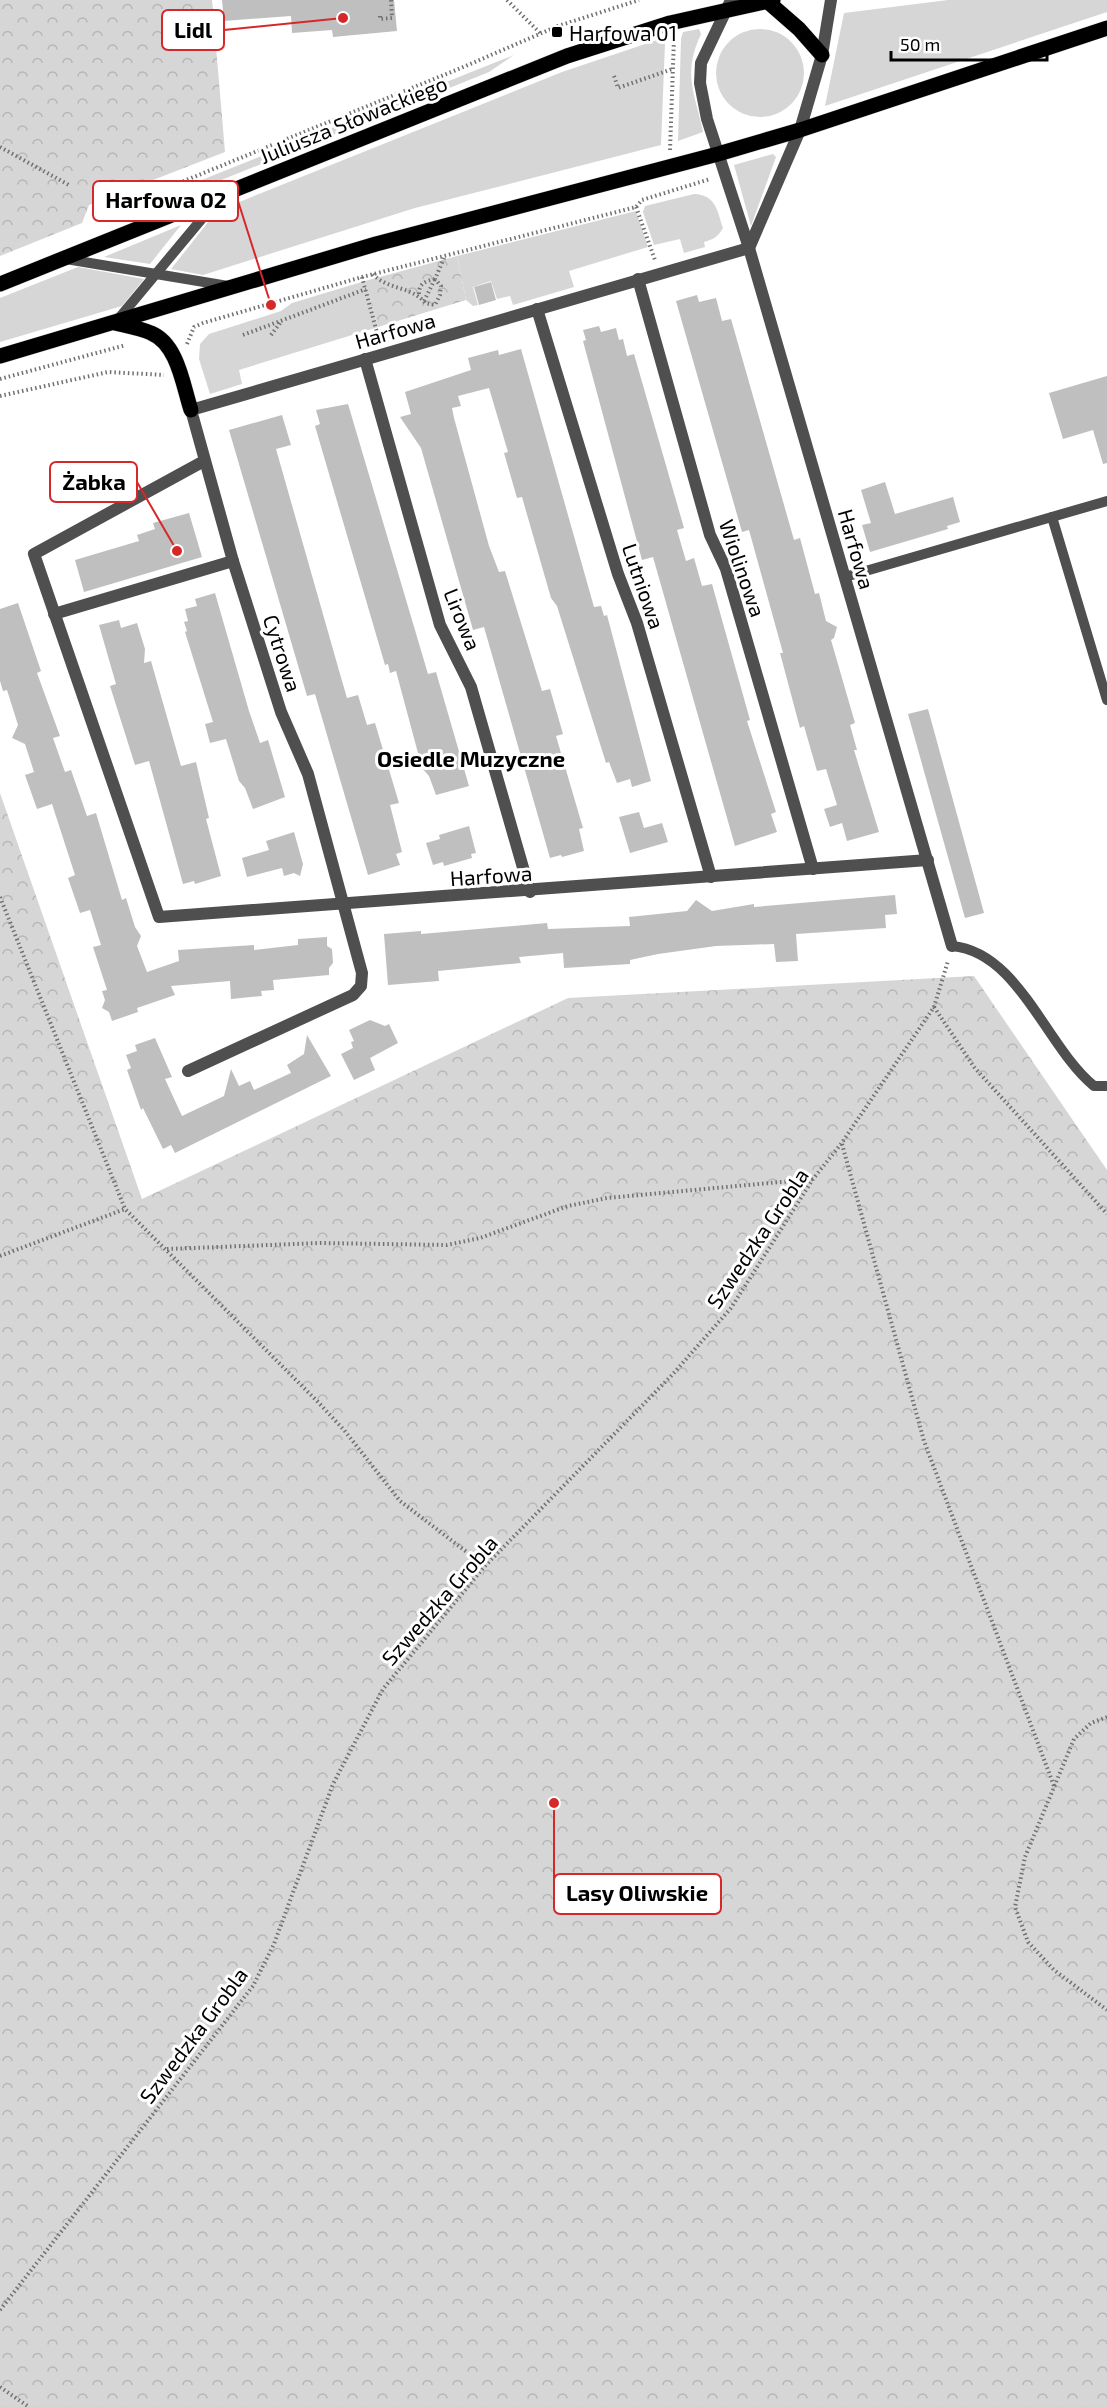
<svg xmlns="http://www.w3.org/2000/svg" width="1107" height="2407" viewBox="0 0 1107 2407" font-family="'Exo 2',sans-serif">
	<defs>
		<pattern id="forest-crowns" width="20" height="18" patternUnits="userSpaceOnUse" patternTransform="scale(1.5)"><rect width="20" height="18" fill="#d6d6d6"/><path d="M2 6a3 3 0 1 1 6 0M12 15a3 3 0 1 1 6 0" fill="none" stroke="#b6b6b6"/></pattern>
	</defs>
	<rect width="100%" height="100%" fill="#fff"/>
	<!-- grass -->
	<g fill="#d6d6d6">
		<path d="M948,0H1107V12L825,106L844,13Z"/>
		<circle cx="760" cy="73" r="44"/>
		<path d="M699,29L701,34C682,75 695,92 703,132L678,141L681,39L683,32Z"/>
		<path d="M663,38L665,43L661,145L415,208L203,275L171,269L217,211L562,72Z"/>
		<path d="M514,55L489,72L135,215L124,211Z"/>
		<path d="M773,154L776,157L751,226L734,165Z"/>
		<path d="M694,194C716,195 717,210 723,228C718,237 714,239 704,242L705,247L684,253L680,239L654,245L643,212L645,206Z"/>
		<path d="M636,211L648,247L569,271L574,287L513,305L510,296L497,299L491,281L473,287L478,305L473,306L466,300L457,256Z"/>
		<path d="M181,225L150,264L104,257Z"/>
		<path d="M78,267L144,279L122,306L0,342V298Z"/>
		<path d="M365,281L378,327L239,370L242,384L210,394L199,359L200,344L209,334L281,311L292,303Z"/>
	</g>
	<!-- forest -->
	<g fill="url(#forest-crowns)">
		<path d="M0,0H212L225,152L89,205L82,223L0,256Z"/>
		<path d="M457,256L466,300L378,327L365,281Z"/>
		<path d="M0,793L142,1199L568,998L974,976L1107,1170V2407H0Z"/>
	</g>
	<!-- building -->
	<g fill="#bfbfbf">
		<path d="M222,0H394L397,31L333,37L332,30L292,33L291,16L224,21Z"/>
		<path d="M491,282L496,300L479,305L474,287Z"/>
		<path d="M697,295L699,302L716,298L722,321L731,319L794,540L800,538L815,594L819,593L826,621L837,627L834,638L831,640L855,723L850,725L857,750H854L879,832L847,841L842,823L830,827L824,809L837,805L826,769L817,771L804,726L800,728L780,653H783L749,530L742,532L676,301Z"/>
		<path d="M599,326L601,332L616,328L619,340L623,339L627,356L634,354L684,528L677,530L686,561L694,558L702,586L712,584L750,720L747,721L776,812L771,814L777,832L735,846L653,557L642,560L583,341L586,340L583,330Z"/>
		<path d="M521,349L594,607L601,606L604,616L607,615L651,781L632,787L630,779L617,783L609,762L606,763L557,606L551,598L522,497L517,498L504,453L508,452L489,388L458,396L461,406L452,408L454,418L489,546L499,572L505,571L542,691L550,689L563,734L556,736L583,828L579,829L584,851L562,857L561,855L550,858L484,627L473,630L421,448L400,417L411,414L405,392L471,370L468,358L498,350L499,355Z"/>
		<path d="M1107,376V463L1103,464L1093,430L1063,439L1049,393Z"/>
		<path d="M348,404L428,674L436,672L469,786L436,795L429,776L422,768L396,671L390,673L388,664L385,665L315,426L320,424L316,410Z"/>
		<path d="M282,415L291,445L276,449L340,674L347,698L358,695L367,725L375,723L399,803L390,805L402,852L396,854L400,865L368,875L315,694L307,696L229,430Z"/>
		<path d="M885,482L895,514L953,497L960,522L947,526L948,529L870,552L862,525L871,523L861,490Z"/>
		<path d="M189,513L202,557L84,592L75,560L139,541L137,535L155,529L153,523Z"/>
		<path d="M215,593L249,711L260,743L268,740L285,797L253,809L245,788L239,781L226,739L210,743L205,724L213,722L185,632L187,631L184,622L188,621L185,609L197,606L195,599Z"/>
		<path d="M18,603L41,671L37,673L60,736L53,738L65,772L71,770L87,816L96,813L122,900L126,898L135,927L141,936L137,946L147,972L179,961L178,950L254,945V950L298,945V939L327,937V946L332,949L333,963L329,968V975L273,980L274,990L261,991L262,996L231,999L230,981L171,986L175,995L137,1008L138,1012L112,1021L109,1012L102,1008L105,1000L102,991L107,990L93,947L101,945L90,910L80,913L68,878L75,875L52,804L37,809L25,775L34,772L25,744L12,738L18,725L7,690L3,691L0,681V609Z"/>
		<path d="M119,620L121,628L137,623L145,649L144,663L151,661L181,766L196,762L209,818L206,819L221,876L195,884L194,881L183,884L149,761L135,765L110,686L116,684L99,625Z"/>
		<path d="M928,709L984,913L965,918L908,714Z"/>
		<path d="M639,812L644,828L662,823L668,842L630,853L619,817Z"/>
		<path d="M469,826L476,853L471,854L472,858L444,866L443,862L433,865L426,843L440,839L439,835Z"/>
		<path d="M294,832L303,864L300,876L294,873L284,876L282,868L247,877L242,858L269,850L266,841Z"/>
		<path d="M895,895L897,914L885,915L886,928L796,934L798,961L776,962L774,944L716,946L658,954L630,960V964L564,968L563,953L519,957L521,963L438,971L439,981L388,985L384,934L421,931V934L547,923L548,929L630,926L629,917L687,911L696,900L712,911L754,904V907Z"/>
		<path d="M370,1020L385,1026L389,1024L398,1043L370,1058L375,1070L354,1080L341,1054L353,1048L351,1042L354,1041L349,1030Z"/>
		<path d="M307,1035L331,1076L175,1153L171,1145L163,1149L143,1108L141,1110L127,1070L131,1068L126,1055L137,1051L135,1045L155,1038L172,1077L165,1079L182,1116L224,1096L231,1069L239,1086L250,1081L254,1090L291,1073L287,1065L304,1054Z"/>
	</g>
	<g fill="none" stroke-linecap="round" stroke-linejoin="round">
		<defs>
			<g id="primary">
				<path d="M767,1L799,29L822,55"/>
				<path d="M0,284L567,56L670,23L773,0"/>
				<path d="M115,323C127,326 140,328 151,333C178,344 183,386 191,410"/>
				<path d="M0,356L376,244L718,154L800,130L1107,28"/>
			</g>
		</defs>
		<!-- primary casing -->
		<use href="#primary" stroke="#dbdbdb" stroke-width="16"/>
		<!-- path -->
		<g stroke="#717171" stroke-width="4" stroke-dasharray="1.5 3" stroke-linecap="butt">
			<path d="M507,0L541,34"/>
			<path d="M380,16V19L392,18L391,0"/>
			<path d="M614,76L618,88L672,69"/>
			<path d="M0,147L69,185"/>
			<path d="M670,150L674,38"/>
			<path d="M636,207L655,260"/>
			<path d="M108,212L461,68L558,26L639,0"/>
			<path d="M373,274C387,290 412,286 425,303L435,305L440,295L441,286L435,279L445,256"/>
			<path d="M362,277L379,340"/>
			<path d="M419,294C419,283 426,281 435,279"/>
			<path d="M424,301L435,279"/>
			<path d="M243,335L366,289"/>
			<path d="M271,335L280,323"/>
			<path d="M187,344L194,327L203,323L362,277L636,207L642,200L710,179"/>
			<path d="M0,379L126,345"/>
			<path d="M0,396L108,372L164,375"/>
			<path d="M0,897L125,1209"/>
			<path d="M934,1007L974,1067L1107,1214"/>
			<path d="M842,1144L924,1441L1054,1786"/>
			<path d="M167,1249L320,1243L447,1245L480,1238L568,1206L607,1198L813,1179"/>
			<path d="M0,1256L125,1209L318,1402L344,1430L400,1501L485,1566"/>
			<path d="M1107,1717L1091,1723L1074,1739L1025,1857L1015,1907L1028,1942L1054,1970L1107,2010"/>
			<path d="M0,2310L253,1986L274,1944L333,1784L383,1689L485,1566L673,1374L731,1308L813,1179L841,1144L934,1007L948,961"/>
			<path d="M0,2387L29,2407"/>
		</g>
		<!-- lane -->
		<g stroke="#4f4f4f" stroke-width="10">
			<path d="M66,259L228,286"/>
			<path d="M115,323L220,197"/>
			<path d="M1052,517L1107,700"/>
			<path d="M845,577L1107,501"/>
			<path d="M952,946C1019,952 1046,1047 1094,1086H1107"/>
		</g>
		<!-- street -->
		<g stroke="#4f4f4f" stroke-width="12">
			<path d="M731,0L701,63L700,83L707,119L749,248L952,946"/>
			<path d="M749,248L800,130L822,55L831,0"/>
			<path d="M638,279L710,535L726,569L813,869"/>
			<path d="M537,309L618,574L637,623L711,877"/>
			<path d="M365,359L440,625L471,687L530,892"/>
			<path d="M204,461L34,554L159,917L928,860"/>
			<path d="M54,614L233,561"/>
			<path d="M188,1071L353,995L361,986L362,973L308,774L281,712L233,561L191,410L749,248"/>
		</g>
		<!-- primary -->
		<use href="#primary" stroke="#000" stroke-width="15"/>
	</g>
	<!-- markers -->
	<rect fill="#000" stroke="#fff" stroke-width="2" x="551" y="26" width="12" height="12" rx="3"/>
	<g text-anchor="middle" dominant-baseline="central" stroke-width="6" stroke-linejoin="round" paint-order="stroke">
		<!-- poi labels -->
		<g font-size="21" fill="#000" stroke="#fff" text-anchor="start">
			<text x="569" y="32">Harfowa 01</text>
		</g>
		<!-- street labels -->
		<g font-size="21" fill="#000" stroke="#fff">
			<text transform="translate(353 119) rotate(-22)">Juliusza Słowackiego</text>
			<text transform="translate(395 330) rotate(-16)">Harfowa</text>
			<text transform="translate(857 549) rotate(74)">Harfowa</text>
			<text transform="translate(743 568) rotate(71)">Wiolinowa</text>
			<text transform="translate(644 586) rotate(71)">Lutniowa</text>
			<text transform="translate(463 619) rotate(68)">Lirowa</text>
			<text transform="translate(283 653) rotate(72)">Cytrowa</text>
			<text transform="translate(491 875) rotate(-4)">Harfowa</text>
			<text transform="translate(757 1238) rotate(-56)">Szwedzka Grobla</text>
			<text transform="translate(439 1600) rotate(-49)">Szwedzka Grobla</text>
			<text transform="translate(193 2035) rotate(-53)">Szwedzka Grobla</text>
		</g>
		<!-- neighbourhood labels -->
		<g font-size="22" font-weight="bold" fill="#000" stroke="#fff">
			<text x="471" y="758">Osiedle Muzyczne</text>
		</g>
	</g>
	<!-- callouts -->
	<path fill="none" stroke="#d62828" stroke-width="2" d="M343 18L224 30M271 305L238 201M177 551L137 482M554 1803L554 1894"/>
	<g fill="#d62828" stroke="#fff" stroke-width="2">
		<circle cx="343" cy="18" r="6"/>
		<circle cx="271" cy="305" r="6"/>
		<circle cx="177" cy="551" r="6"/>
		<circle cx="554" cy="1803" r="6"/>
	</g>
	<g fill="#fff" stroke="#d62828" stroke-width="2">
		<rect x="162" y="10" width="62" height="40" rx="6"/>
		<rect x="93" y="181" width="145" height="40" rx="6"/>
		<rect x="50" y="462" width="87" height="40" rx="6"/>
		<rect x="554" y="1874" width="167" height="40" rx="6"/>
	</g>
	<g font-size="22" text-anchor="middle" font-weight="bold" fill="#000">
		<text x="193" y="38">Lidl</text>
		<text x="166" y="208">Harfowa 02</text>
		<text x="94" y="490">Żabka</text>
		<text x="637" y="1901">Lasy Oliwskie</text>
	</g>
	<!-- scale -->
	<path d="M891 51v9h156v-9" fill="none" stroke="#000000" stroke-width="3"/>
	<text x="900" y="51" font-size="18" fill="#000000" stroke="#ffffff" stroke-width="4.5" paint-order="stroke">50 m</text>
</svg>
